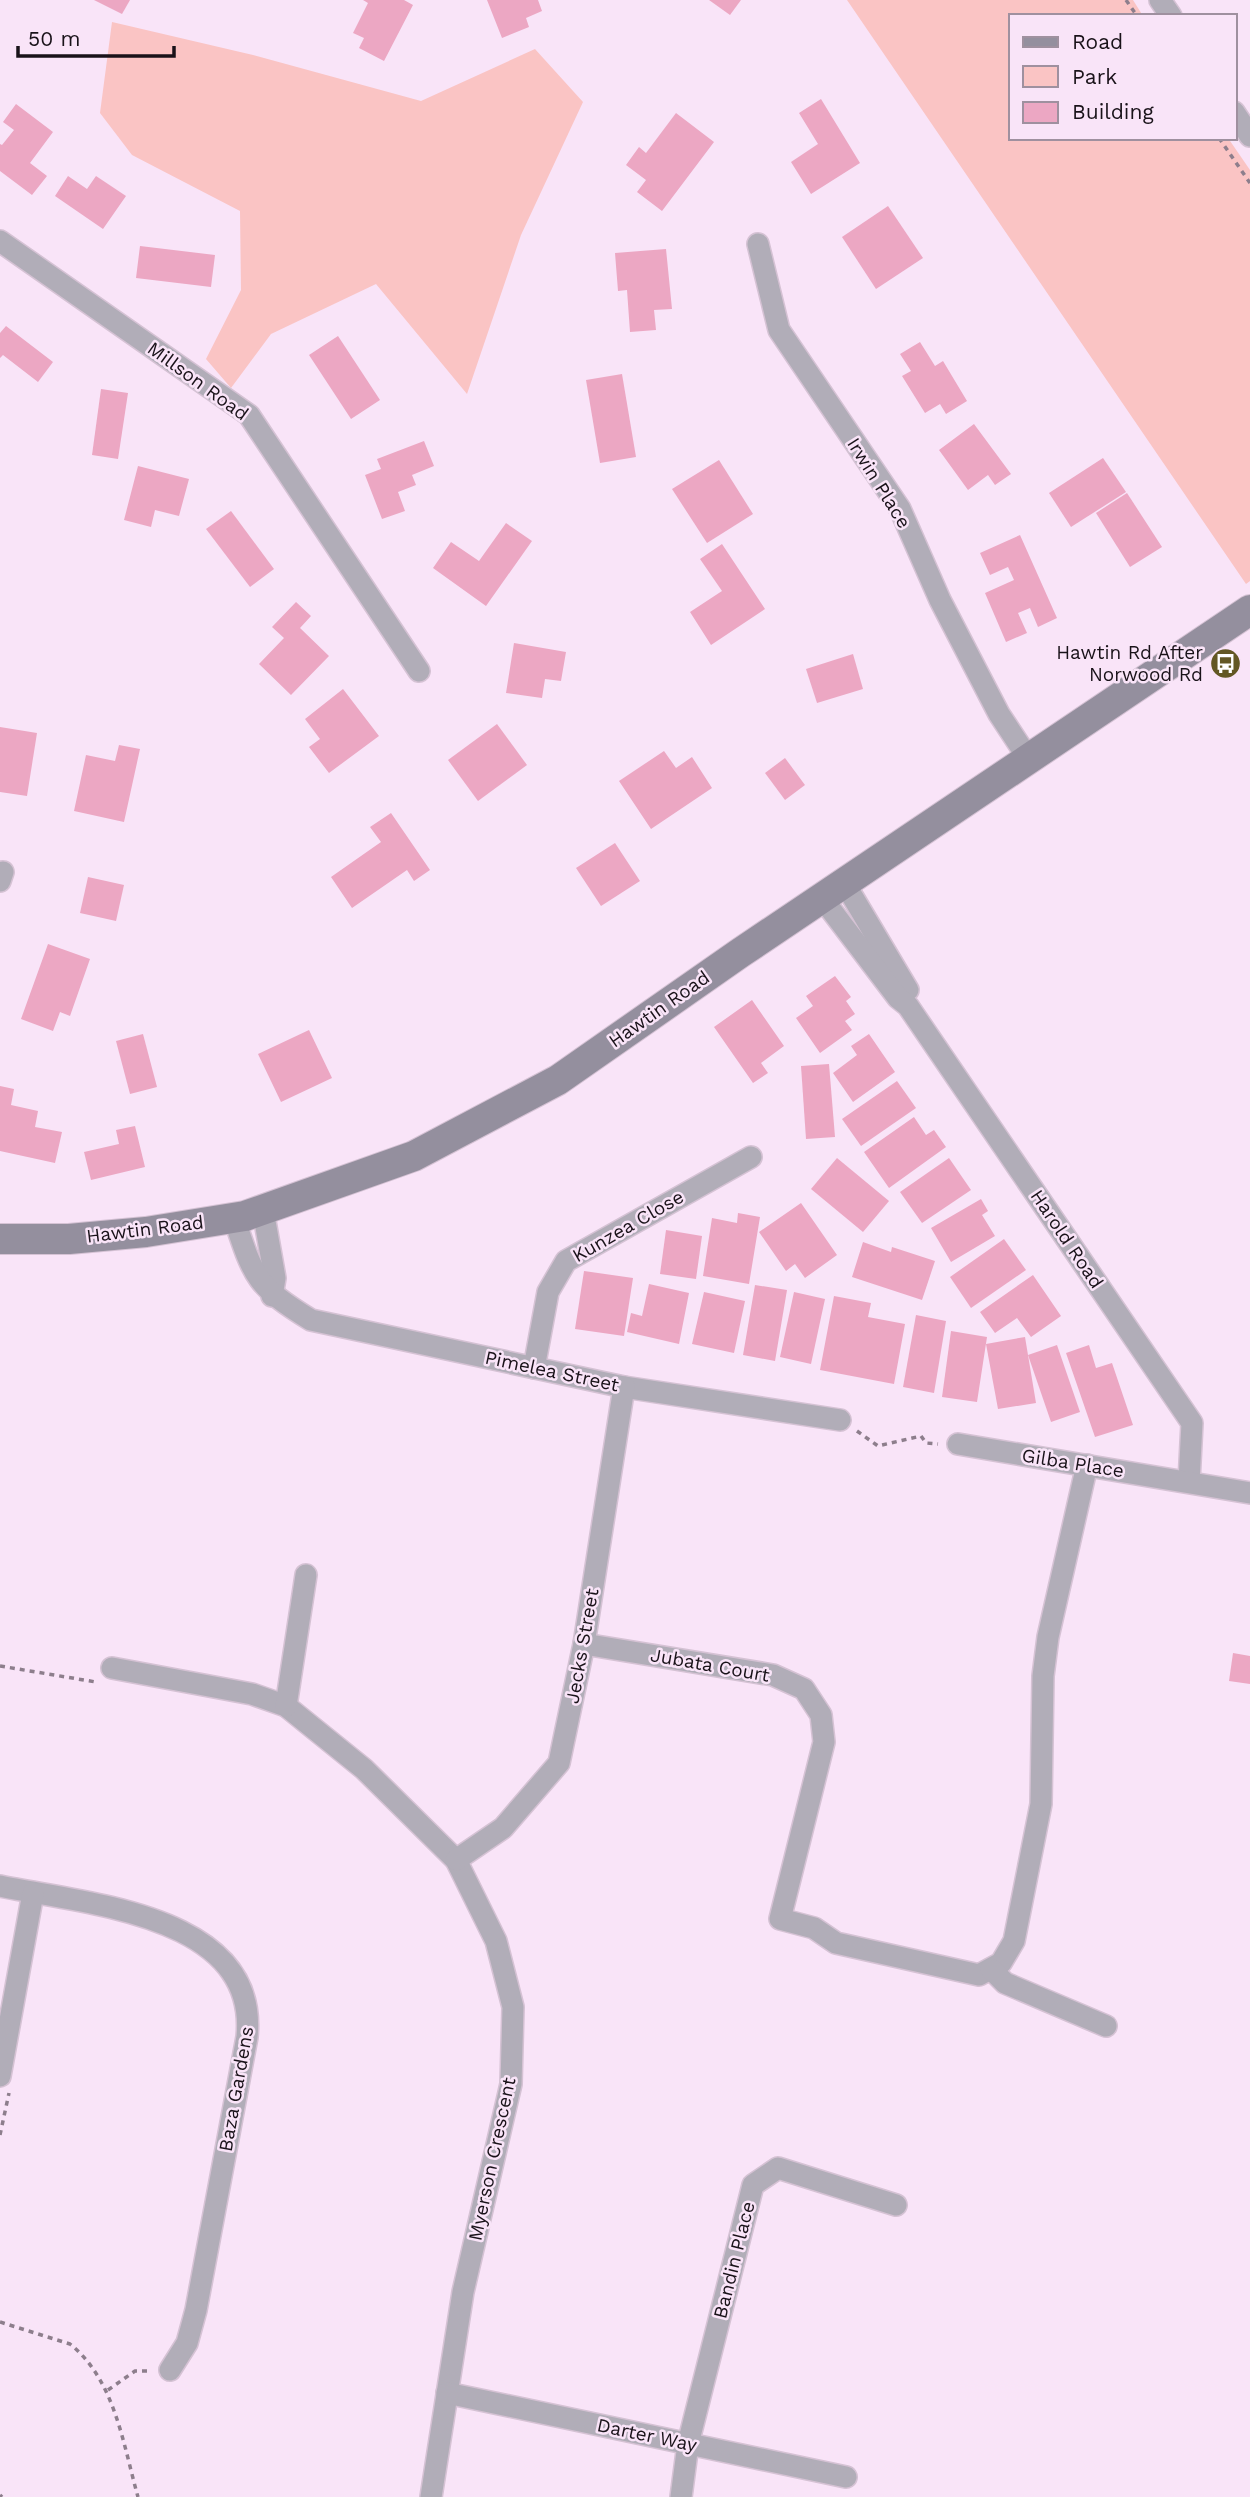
<svg xmlns="http://www.w3.org/2000/svg" width="1250" height="2497" viewBox="0 0 1250 2497" font-family="'Work Sans',sans-serif">
	<rect width="100%" height="100%" fill="#f9e4f8"/>
	<!-- green -->
	<g fill="#fac4c4">
		<path d="M847,0H1133L1143,16H1010V138H1228L1250,170V581L1246,584Z"/>
		<path d="M112,22L253,55L421,101L535,49L583,102L521,235L467,394L376,284L271,334L231,388L206,359L241,290L240,211L132,155L100,113Z"/>
	</g>
	<!-- building -->
	<g fill="#eca7c3">
		<path d="M94,0H130L122,14Z"/>
		<path d="M363,0H404L413,5L384,61L359,48L364,38L353,33L368,3Z"/>
		<path d="M487,0H538L542,11L526,18L529,27L502,38Z"/>
		<path d="M709,0H741L730,15Z"/>
		<path d="M821,99L860,163L811,194L791,162L818,144L799,113Z"/>
		<path d="M16,104L53,132L30,163L47,176L32,195L0,171V144L2,145L14,130L3,122Z"/>
		<path d="M676,113L714,142L662,211L637,192L646,180L626,165L639,147L646,153Z"/>
		<path d="M68,176L87,189L96,176L126,196L103,229L55,196Z"/>
		<path d="M888,206L923,258L876,289L842,237Z"/>
		<path d="M140,246L215,255L211,287L136,278Z"/>
		<path d="M666,249L672,309L654,310L656,330L630,332L627,290L618,291L615,253Z"/>
		<path d="M6,326L53,362L38,382L3,355L0,358V333Z"/>
		<path d="M338,336L380,400L351,419L309,355Z"/>
		<path d="M920,342L935,366L943,361L967,401L946,414L940,404L925,413L902,376L911,371L900,354Z"/>
		<path d="M622,374L636,457L600,463L586,380Z"/>
		<path d="M101,389L128,393L118,459L92,455Z"/>
		<path d="M974,424L1011,474L995,485L988,475L968,490L939,450Z"/>
		<path d="M424,441L434,466L412,475L416,485L398,492L405,511L382,519L365,475L381,469L377,459Z"/>
		<path d="M1103,458L1126,492L1071,527L1049,493Z"/>
		<path d="M719,460L753,514L707,543L672,489Z"/>
		<path d="M138,466L189,479L179,516L155,510L151,527L124,520Z"/>
		<path d="M1127,493L1162,547L1130,567L1096,513Z"/>
		<path d="M231,511L274,569L250,587L206,529Z"/>
		<path d="M506,523L532,541L486,606L433,568L451,542L479,561Z"/>
		<path d="M1020,535L1057,618L1038,627L1030,608L1018,613L1027,633L1006,642L985,593L1014,580L1008,567L990,575L980,553Z"/>
		<path d="M722,544L765,609L711,645L690,612L722,591L700,559Z"/>
		<path d="M296,602L311,616L300,628L329,656L291,695L259,664L284,638L272,627Z"/>
		<path d="M514,643L566,652L561,681L545,679L542,698L506,693Z"/>
		<path d="M853,654L863,689L817,703L806,669Z"/>
		<path d="M343,689L379,736L329,773L309,747L320,739L305,719Z"/>
		<path d="M497,724L527,765L478,801L448,760Z"/>
		<path d="M0,727L37,733L27,796L0,792Z"/>
		<path d="M119,745L140,749L124,822L74,811L86,755L115,761Z"/>
		<path d="M664,751L676,768L692,757L712,788L651,829L619,781Z"/>
		<path d="M785,758L805,785L785,800L765,773Z"/>
		<path d="M391,813L430,870L414,881L407,870L352,908L331,877L381,842L370,827Z"/>
		<path d="M615,843L640,881L601,906L576,868Z"/>
		<path d="M88,877L124,885L116,921L80,913Z"/>
		<path d="M48,944L90,959L70,1016L60,1012L53,1031L21,1019Z"/>
		<path d="M835,976L851,997L846,1001L855,1014L845,1021L852,1030L820,1053L796,1018L813,1006L806,996Z"/>
		<path d="M752,1000L784,1046L761,1063L768,1073L753,1083L714,1027Z"/>
		<path d="M309,1030L332,1078L281,1102L258,1054Z"/>
		<path d="M143,1034L157,1087L130,1094L116,1041Z"/>
		<path d="M869,1034L895,1072L853,1102L833,1073L857,1055L851,1046Z"/>
		<path d="M829,1064L835,1137L806,1139L801,1066Z"/>
		<path d="M897,1081L916,1108L861,1146L842,1119Z"/>
		<path d="M0,1086L14,1089L11,1105L38,1111L35,1127L62,1132L55,1163L0,1151Z"/>
		<path d="M914,1117L926,1135L934,1130L946,1147L889,1188L864,1152Z"/>
		<path d="M135,1126L145,1167L91,1180L84,1152L119,1144L116,1130Z"/>
		<path d="M837,1158L889,1201L863,1232L811,1189Z"/>
		<path d="M949,1158L971,1190L922,1223L900,1192Z"/>
		<path d="M981,1199L988,1211L982,1215L995,1236L951,1262L931,1228Z"/>
		<path d="M801,1203L837,1255L805,1278L795,1264L786,1271L759,1232Z"/>
		<path d="M738,1213L760,1217L749,1284L703,1276L712,1218L737,1223Z"/>
		<path d="M666,1230L702,1236L696,1279L660,1274Z"/>
		<path d="M1004,1239L1026,1270L971,1308L950,1277Z"/>
		<path d="M863,1242L891,1252L892,1247L935,1261L922,1300L852,1277Z"/>
		<path d="M584,1271L633,1278L624,1336L575,1329Z"/>
		<path d="M1033,1275L1061,1316L1031,1337L1017,1318L995,1333L980,1312Z"/>
		<path d="M649,1284L689,1293L679,1344L627,1332L631,1313L642,1316Z"/>
		<path d="M755,1285L787,1290L775,1361L743,1355Z"/>
		<path d="M704,1292L745,1301L734,1353L692,1344Z"/>
		<path d="M794,1292L825,1299L811,1364L780,1357Z"/>
		<path d="M834,1296L871,1303L868,1317L905,1324L894,1384L820,1370Z"/>
		<path d="M916,1315L946,1321L934,1393L903,1387Z"/>
		<path d="M951,1331L987,1337L977,1402L942,1397Z"/>
		<path d="M1025,1337L1036,1403L998,1409L986,1344Z"/>
		<path d="M1057,1345L1080,1412L1051,1422L1028,1355Z"/>
		<path d="M1089,1345L1096,1368L1112,1363L1133,1425L1095,1437L1066,1353Z"/>
		<path d="M1233,1653L1250,1656V1684L1229,1681Z"/>
	</g>
	<g fill="none" stroke-linecap="round" stroke-linejoin="round">
		<defs>
			<g id="minor">
				<path d="M1160,0L1171,16"/>
				<path d="M1234,112L1250,136"/>
				<path d="M0,241L249,415L419,671"/>
				<path d="M758,244L779,330L900,509L940,600L999,714L1028,758"/>
				<path d="M0,881L3,872"/>
				<path d="M845,884L908,990"/>
				<path d="M822,898L898,998L908,1006L1192,1423L1189,1482"/>
				<path d="M263,1210L275,1278L272,1296"/>
				<path d="M234,1218C254,1278 256,1286 311,1320L624,1387L840,1420"/>
				<path d="M534,1368L548,1292L566,1261L751,1157"/>
				<path d="M958,1444L1250,1493"/>
				<path d="M584,1644L773,1675L804,1689L821,1715L824,1742L780,1919L814,1928L836,1943L979,1975L1001,1963L1014,1941L1041,1804L1043,1676L1048,1637L1087,1465"/>
				<path d="M112,1668L252,1694L286,1706L364,1769L456,1860L496,1941L513,2007L511,2084L463,2292L431,2497"/>
				<path d="M286,1706L306,1575"/>
				<path d="M456,1860L503,1828L559,1763L584,1644L624,1387"/>
				<path d="M0,1886C85,1904 259,1914 247,2037L196,2310L187,2343L170,2370"/>
				<path d="M991,1969L1005,1983L1106,2026"/>
				<path d="M0,2076L33,1893"/>
				<path d="M447,2393L846,2477"/>
				<path d="M681,2497L688,2444L753,2185L778,2168L896,2205"/>
			</g>
			<path id="secondary" d="M0,1239H69L146,1232L245,1216L414,1156L558,1080L740,953L1250,610"/>
		</defs>
		<!-- minor casing -->
		<use href="#minor" stroke="#d5c2d4" stroke-width="24"/>
		<!-- secondary casing -->
		<use href="#secondary" stroke="#d5c2d4" stroke-width="32"/>
		<!-- path -->
		<g stroke="#8d7e8c" stroke-width="3.5" stroke-dasharray="5 5" stroke-linecap="butt">
			<path d="M1126,0L1137,16"/>
			<path d="M1219,138L1250,183"/>
			<path d="M857,1431L878,1446L921,1436L926,1443L938,1444"/>
			<path d="M0,1666L96,1682"/>
			<path d="M0,2135L9,2093"/>
			<path d="M0,2322L70,2344C115,2380 123,2444 138,2497"/>
			<path d="M108,2390L135,2371H150"/>
			<path d="M0,2495L2,2497"/>
		</g>
		<!-- minor -->
		<use href="#minor" stroke="#b1adb8" stroke-width="21"/>
		<!-- secondary -->
		<use href="#secondary" stroke="#948f9e" stroke-width="30"/>
	</g>
	<!-- icons -->
	<defs>
		<symbol id="bus-disc" viewBox="-11 -11 22 22"><circle r="9.5" fill="#635724" stroke="#f9e4f8"/><path d="M-5-6H5V4H4V6H2V4H-2V6H-4V4H-5ZM-3.5-4V0h7V-4ZM-3.5 1.2v1.5H-2V1.2ZM2 1.2v1.5H3.5V1.2Z" fill="#fff"/></symbol>
	</defs>
	<g fill-rule="evenodd">
		<use href="#bus-disc" x="1208" y="646" width="35" height="35"/>
	</g>
	<g text-anchor="middle" dominant-baseline="central" stroke-width="5" stroke-linejoin="round" paint-order="stroke">
		<!-- street labels -->
		<g font-size="19" fill="#191219" stroke="#f9e4f8">
			<text transform="translate(198 381) rotate(36)">Millson Road</text>
			<text transform="translate(879 483) rotate(58)">Irwin Place</text>
			<text transform="translate(659 1009) rotate(-35)">Hawtin Road</text>
			<text transform="translate(628 1226) rotate(-30)">Kunzea Close</text>
			<text transform="translate(145 1229) rotate(-7)">Hawtin Road</text>
			<text transform="translate(1067 1239) rotate(56)">Harold Road</text>
			<text transform="translate(552 1371) rotate(12)">Pimelea Street</text>
			<text transform="translate(1073 1463) rotate(9)">Gilba Place</text>
			<text transform="translate(582 1646) rotate(-80)">Jecks Street</text>
			<text transform="translate(710 1665) rotate(10)">Jubata Court</text>
			<text transform="translate(236 2089) rotate(-80)">Baza Gardens</text>
			<text transform="translate(492 2159) rotate(-78)">Myerson Crescent</text>
			<text transform="translate(734 2260) rotate(-76)">Bandin Place</text>
			<text transform="translate(647 2435) rotate(12)">Darter Way</text>
		</g>
		<!-- poi labels -->
		<g font-size="19" fill="#191219" stroke="#f9e4f8" text-anchor="end">
			<text x="1203" y="652">Hawtin Rd After<tspan x="1203" dy="22">Norwood Rd</tspan></text>
		</g>
	</g>
	<!-- legend -->
	<rect x="1009" y="14" width="228" height="126" fill="#f9e4f8" stroke="#9f909f" stroke-width="2"/>
	<rect x="1023" y="37" width="35" height="10" fill="#948f9e" stroke="#9f909f" stroke-width="2"/>
	<text x="1072" y="49" font-size="21" fill="#191219">Road</text>
	<rect x="1023" y="66" width="35" height="21" fill="#fac4c4" stroke="#9f909f" stroke-width="2"/>
	<text x="1072" y="84" font-size="21" fill="#191219">Park</text>
	<rect x="1023" y="102" width="35" height="21" fill="#eca7c3" stroke="#9f909f" stroke-width="2"/>
	<text x="1072" y="119" font-size="21" fill="#191219">Building</text>
	<!-- scale -->
	<path d="M18 46v10h156v-10" fill="none" stroke="#191219" stroke-width="3.5"/>
	<text x="28" y="46" font-size="21" fill="#191219" stroke="#f9e4f8" stroke-width="5" paint-order="stroke">50 m</text>
</svg>
